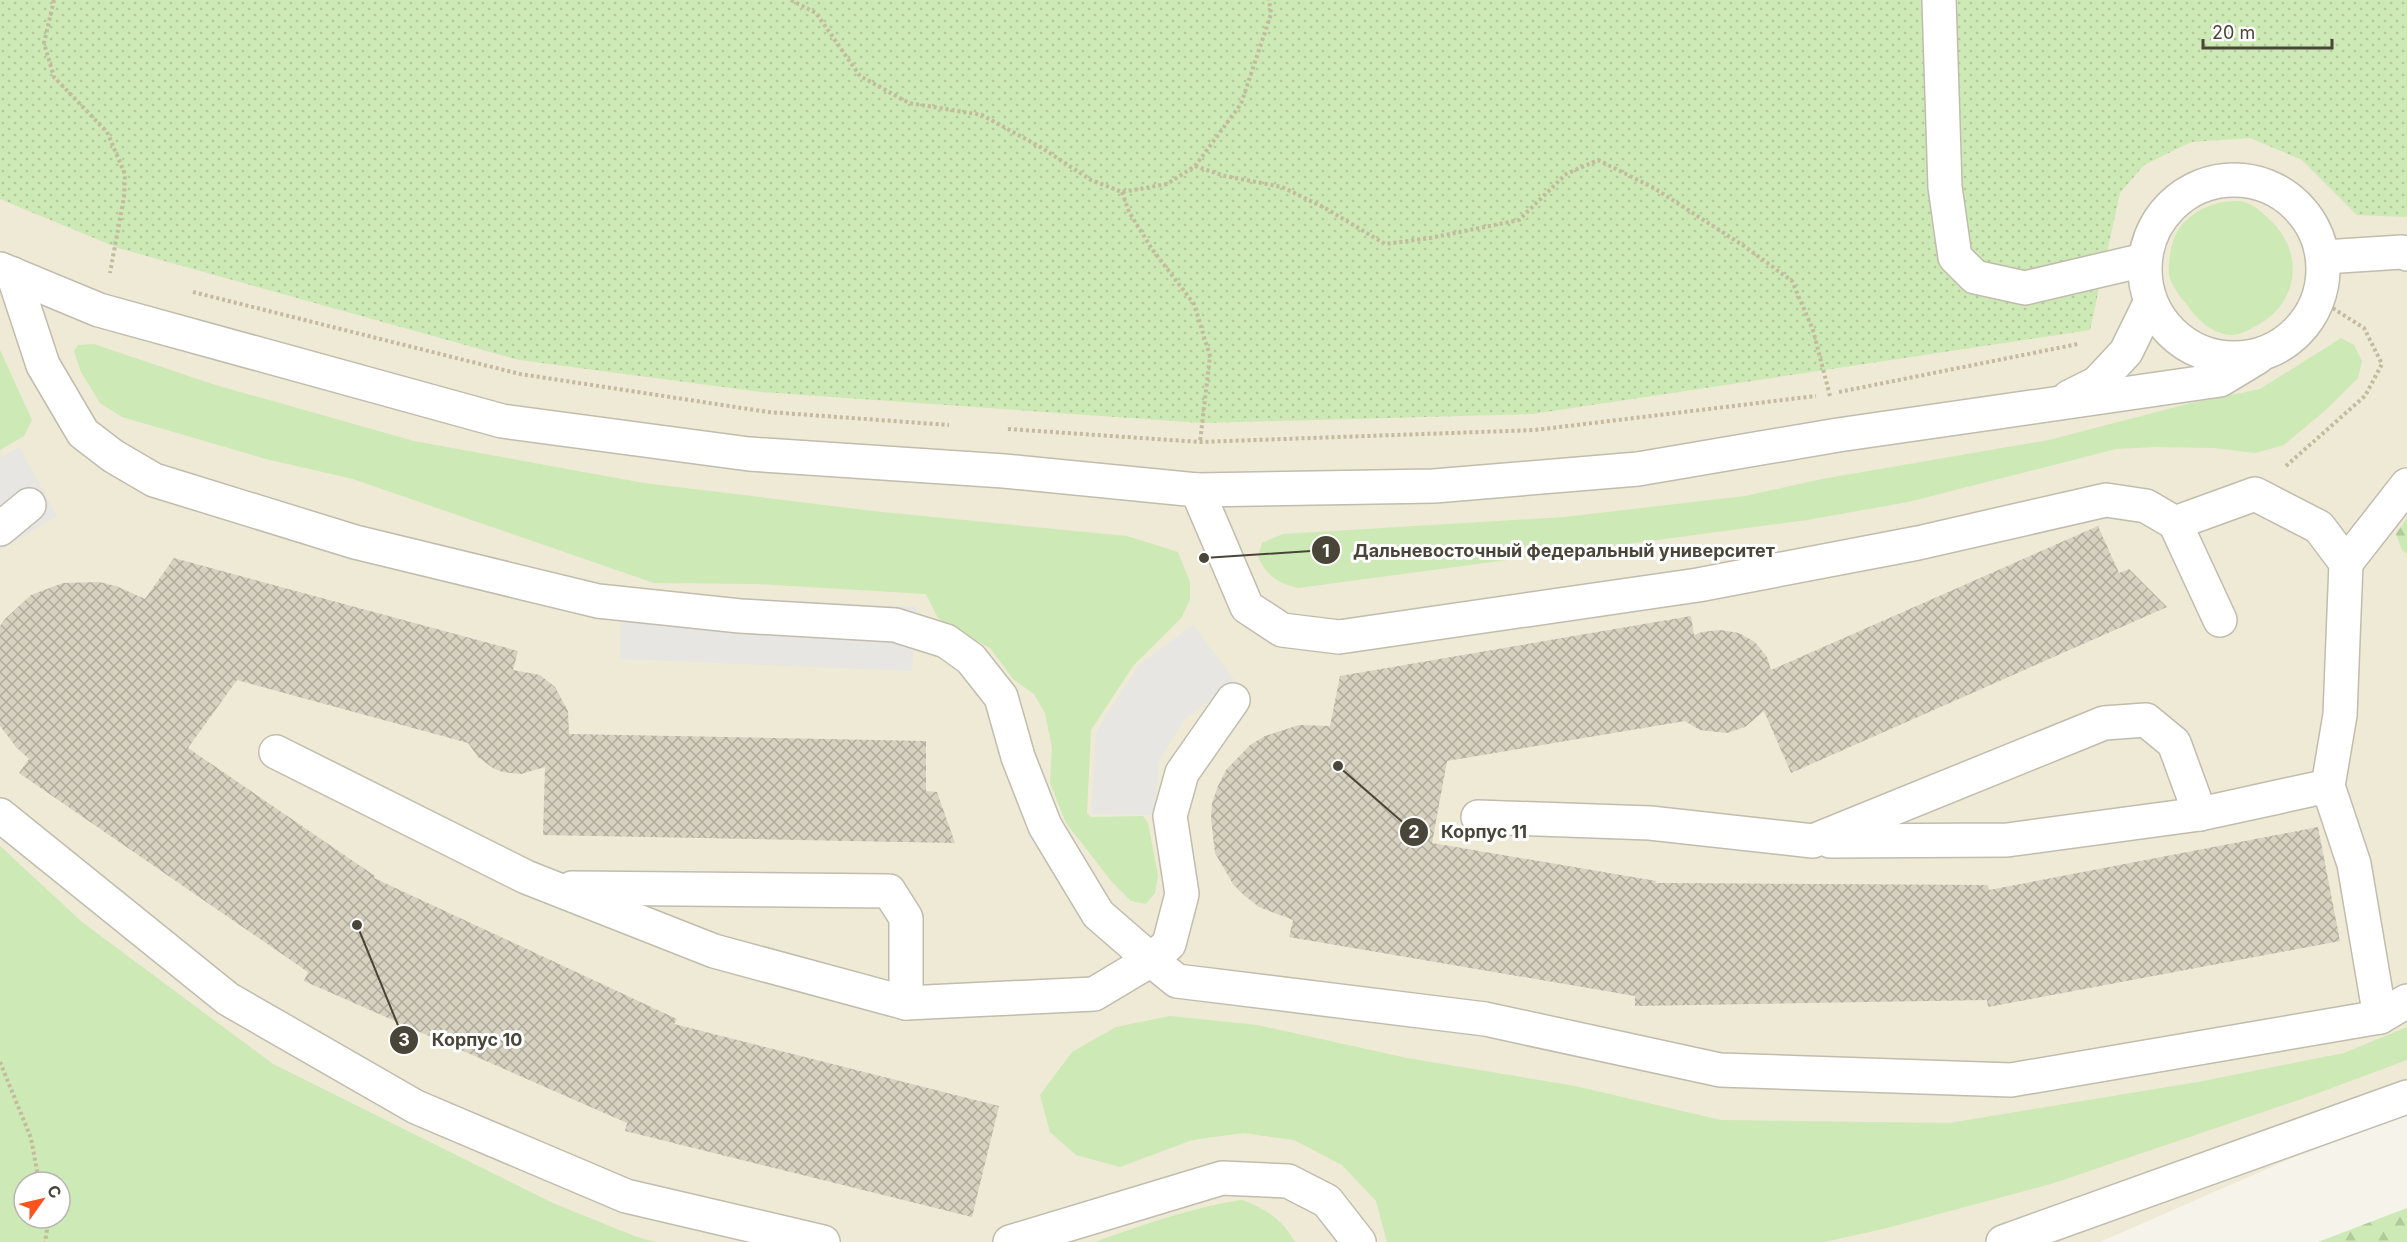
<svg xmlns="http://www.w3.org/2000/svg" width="2407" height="1242" viewBox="0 0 2407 1242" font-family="Inter,sans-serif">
	<defs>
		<pattern id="forest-firs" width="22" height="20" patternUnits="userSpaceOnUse" patternTransform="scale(1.5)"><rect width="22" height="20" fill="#cde9b5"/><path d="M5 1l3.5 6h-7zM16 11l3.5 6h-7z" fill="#b2c99c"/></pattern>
		<pattern id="park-dots" width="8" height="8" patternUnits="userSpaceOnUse" patternTransform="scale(1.5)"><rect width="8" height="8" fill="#cde9b5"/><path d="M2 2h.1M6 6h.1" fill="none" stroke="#b2c99c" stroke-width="1.8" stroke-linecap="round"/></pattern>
		<pattern id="building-cross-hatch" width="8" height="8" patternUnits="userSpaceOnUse" patternTransform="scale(1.5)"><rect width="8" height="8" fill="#d7d1c0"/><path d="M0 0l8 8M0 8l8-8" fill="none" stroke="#b0ab9d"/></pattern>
	</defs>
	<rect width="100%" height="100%" fill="#f6f3eb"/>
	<!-- education -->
	<path fill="#eeead5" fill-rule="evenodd" d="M0,0H2407V1115L2285,1161L2100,1242H0ZM24,1182H60V1218H24Z"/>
	<!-- grass -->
	<g fill="#cde9b5" fill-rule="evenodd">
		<path d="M2222,202C2228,202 2238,200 2244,202C2254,205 2263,213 2270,220C2305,252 2299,304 2256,326C2249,330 2240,335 2231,335C2214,334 2200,322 2190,309C2184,301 2176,292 2172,283C2167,274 2169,266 2170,256C2173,226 2193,209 2222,202Z"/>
		<path d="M2341,338L2354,345L2362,361L2358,378L2327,409L2284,445L2255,453L2214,448L2155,447L2116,449L1908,502L1807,520L1298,588C1278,583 1267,576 1258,557L1262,543L1283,534L1564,517L1745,496L1822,479L2049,440L2187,404L2260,389Z"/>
		<path d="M94,344L212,384L414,441L644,483L882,512L1127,536L1178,552L1190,582V599L1182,617L1133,666L1091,730L1087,813L1091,817L1143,816L1148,823L1158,875L1155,893L1146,904L1131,901L1112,882L1066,823L1050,783L1052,748L1045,713L1034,694L1013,679L990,648L950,627L938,618L926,594L756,584L654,583L353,479L266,459L122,417L100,403L81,372L74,351L78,345Z"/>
		<path d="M0,350L32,420L24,436L0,450Z"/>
		<path d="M0,846L82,922L273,1064L555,1204L637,1237L656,1242H0ZM24,1182H60V1218H24Z"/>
		<path d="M1170,1016L1257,1025L1407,1058L1575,1086L1721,1120L1949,1123L2198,1082L2344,1053L2407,1027V1060L2313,1095L2051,1184L1883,1229L1824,1242H1387L1376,1201L1342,1165L1294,1140L1244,1133L1192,1140L1120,1167L1076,1155L1050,1132L1040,1095L1072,1052L1116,1027Z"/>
		<path d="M1242,1200C1265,1208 1283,1220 1295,1242H1095C1143,1225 1192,1207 1242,1200Z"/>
	</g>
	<!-- forest -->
	<g fill="url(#forest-firs)">
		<path d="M2407,518V554L2402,550L2396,534Z"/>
		<path d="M2407,1208V1242H2318Z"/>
	</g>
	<!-- park -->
	<path fill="url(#park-dots)" d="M0,0H2407V217L2357,215L2302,160L2250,138L2191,142L2144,165L2120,193L2090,330L1532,414L1202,423L761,392L519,360L118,248L0,199Z"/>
	<!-- parking -->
	<g fill="#e7e6e2">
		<path d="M19,447L57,516L0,550V458Z"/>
		<path d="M621,592L916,607L912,671L620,659Z"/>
		<path d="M1193,625L1235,681L1184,720L1160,759L1153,815L1091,814L1096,732L1139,665Z"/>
	</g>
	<!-- building -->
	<g fill="url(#building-cross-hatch)">
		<path d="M2098,526L2119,573L2129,569L2167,607L1791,773L1764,711L1745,727L1727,733L1700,730L1685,721L1447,761L1432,843L1656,881L1655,883L1988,885L1989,890L2318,827L2340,941L1988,1007L1987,1000L1635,1006V996L1289,937L1293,920L1259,907L1245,896L1233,884L1215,853L1211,819L1212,803L1218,786L1226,770L1250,745L1265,736L1299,725L1330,726L1340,676L1691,616L1694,635L1702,632L1720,630L1739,633L1755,642L1767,657L1771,670Z"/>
		<path d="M174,558L518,651L513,670L540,675L555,687L568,711L569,734L926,741V791L937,792L955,843L543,835L545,767L521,774L502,772L493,768L478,757L468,743L237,680L188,748L375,876L374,878L677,1019L674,1024L999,1106L972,1217L625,1131L627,1123L304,981L308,972L19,773L29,759L16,747L0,726V626L5,619L31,595L63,583L99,582L116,586L145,599Z"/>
	</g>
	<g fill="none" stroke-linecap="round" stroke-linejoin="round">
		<defs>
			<g id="minor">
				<path d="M1939,0L1945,187L1955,257L1975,277L2025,288L2144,260"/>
				<circle cx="2234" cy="269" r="89"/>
				<path d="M2324,257L2402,252L2407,254"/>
				<path d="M0,269L99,310L502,421L749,454L1004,471L1197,490L1434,486L1638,469L1838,435L2220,380L2258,357"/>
				<path d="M13,274L43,365L83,433L113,456L154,480L355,542L598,601L740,616L895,625L946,641L971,659L1001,697L1018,757L1045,826L1098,914L1151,960L1094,994L906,1003L714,951L526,877L276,752"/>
				<path d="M2069,397L2097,383L2126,352L2150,303"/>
				<path d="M1197,490L1247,607L1282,630L1339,637L1698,585L1918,543L2106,500L2146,506L2175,523L2255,494L2319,527L2346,563L2407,485"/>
				<path d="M2175,523L2220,620"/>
				<path d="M0,529L29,505"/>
				<path d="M2346,563L2340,715L2328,786L2354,864L2380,1017"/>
				<path d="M1233,700L1182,773L1170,816L1182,894L1169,944L1151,960L1177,981L1485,1019L1720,1070L2011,1080L2380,1017L2407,1001"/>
				<path d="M0,815L228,999L416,1107L626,1196L823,1242"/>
				<path d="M1478,817L1650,823L1813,841L2104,723L2146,720L2174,743L2200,814"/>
				<path d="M1830,841L2007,840L2200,814L2328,786"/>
				<path d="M572,888L889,891L906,918V1003"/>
				<path d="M1010,1242L1222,1178L1288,1181L1327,1201L1359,1242"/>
				<path d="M2003,1242L2407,1097"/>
			</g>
		</defs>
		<!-- minor casing -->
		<use href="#minor" stroke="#c1bcad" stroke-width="36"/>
		<!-- path -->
		<g stroke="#c3ba9f" stroke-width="4" stroke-dasharray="3 3" stroke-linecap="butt">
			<path d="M54,0L44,43L54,77L107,132L125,174L124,197L110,273"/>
			<path d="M791,0L816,13L860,76L909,103L982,115L1042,148L1091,180L1122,192L1167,184L1195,166L1241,104L1271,14L1269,0"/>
			<path d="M1195,166L1225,176L1282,187L1325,208L1385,244L1430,238L1519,220L1566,174L1598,160L1654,188L1744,246L1792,281L1813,330L1830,396"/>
			<path d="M1122,192L1129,212L1152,249L1194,304L1210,356L1200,442"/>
			<path d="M193,292L520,374L768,412L949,425"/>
			<path d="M1839,392L2078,344"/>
			<path d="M1008,429L1200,442L1535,430L1816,396"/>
			<path d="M2286,466L2365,396L2382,364L2364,328L2320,300"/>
			<path d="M0,1062L31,1138L39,1182"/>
			<path d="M45,1218L47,1230L45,1242"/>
		</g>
		<!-- minor -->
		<use href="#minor" stroke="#fff" stroke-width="33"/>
	</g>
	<!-- callouts -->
	<path fill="none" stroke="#4a4539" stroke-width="2" d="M1204 558L1326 550M1338 766L1414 832M357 925L404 1040"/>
	<g fill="#4a4539" stroke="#fff" stroke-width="2">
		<circle cx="1204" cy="558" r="6"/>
		<circle cx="1338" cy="766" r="6"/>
		<circle cx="357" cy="925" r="6"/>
		<circle cx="1326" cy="550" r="15"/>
		<circle cx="1414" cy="832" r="15"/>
		<circle cx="404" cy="1040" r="15"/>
	</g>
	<g font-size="18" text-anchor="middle" font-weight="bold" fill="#fff">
		<text x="1326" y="557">1</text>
		<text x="1414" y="838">2</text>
		<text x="404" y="1046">3</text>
	</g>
	<g font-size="18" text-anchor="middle" font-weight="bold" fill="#4a4539" stroke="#fff" stroke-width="6" stroke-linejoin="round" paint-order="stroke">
		<text x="1564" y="557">Дальневосточный федеральный университет</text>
		<text x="1484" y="838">Корпус 11</text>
		<text x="477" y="1046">Корпус 10</text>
	</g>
	<!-- north arrow -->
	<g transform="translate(42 1200) rotate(56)"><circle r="28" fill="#ffffff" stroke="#b7b5b0" stroke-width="1.5"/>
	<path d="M0-4.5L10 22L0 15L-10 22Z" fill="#fa541e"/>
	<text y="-9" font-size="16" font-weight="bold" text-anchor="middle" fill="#4a4539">С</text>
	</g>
	<!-- scale -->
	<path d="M2203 39v9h129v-9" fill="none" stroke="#4a4539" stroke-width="3"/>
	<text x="2212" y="39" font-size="18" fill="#4a4539" stroke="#ffffff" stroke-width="4.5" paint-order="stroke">20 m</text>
</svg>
